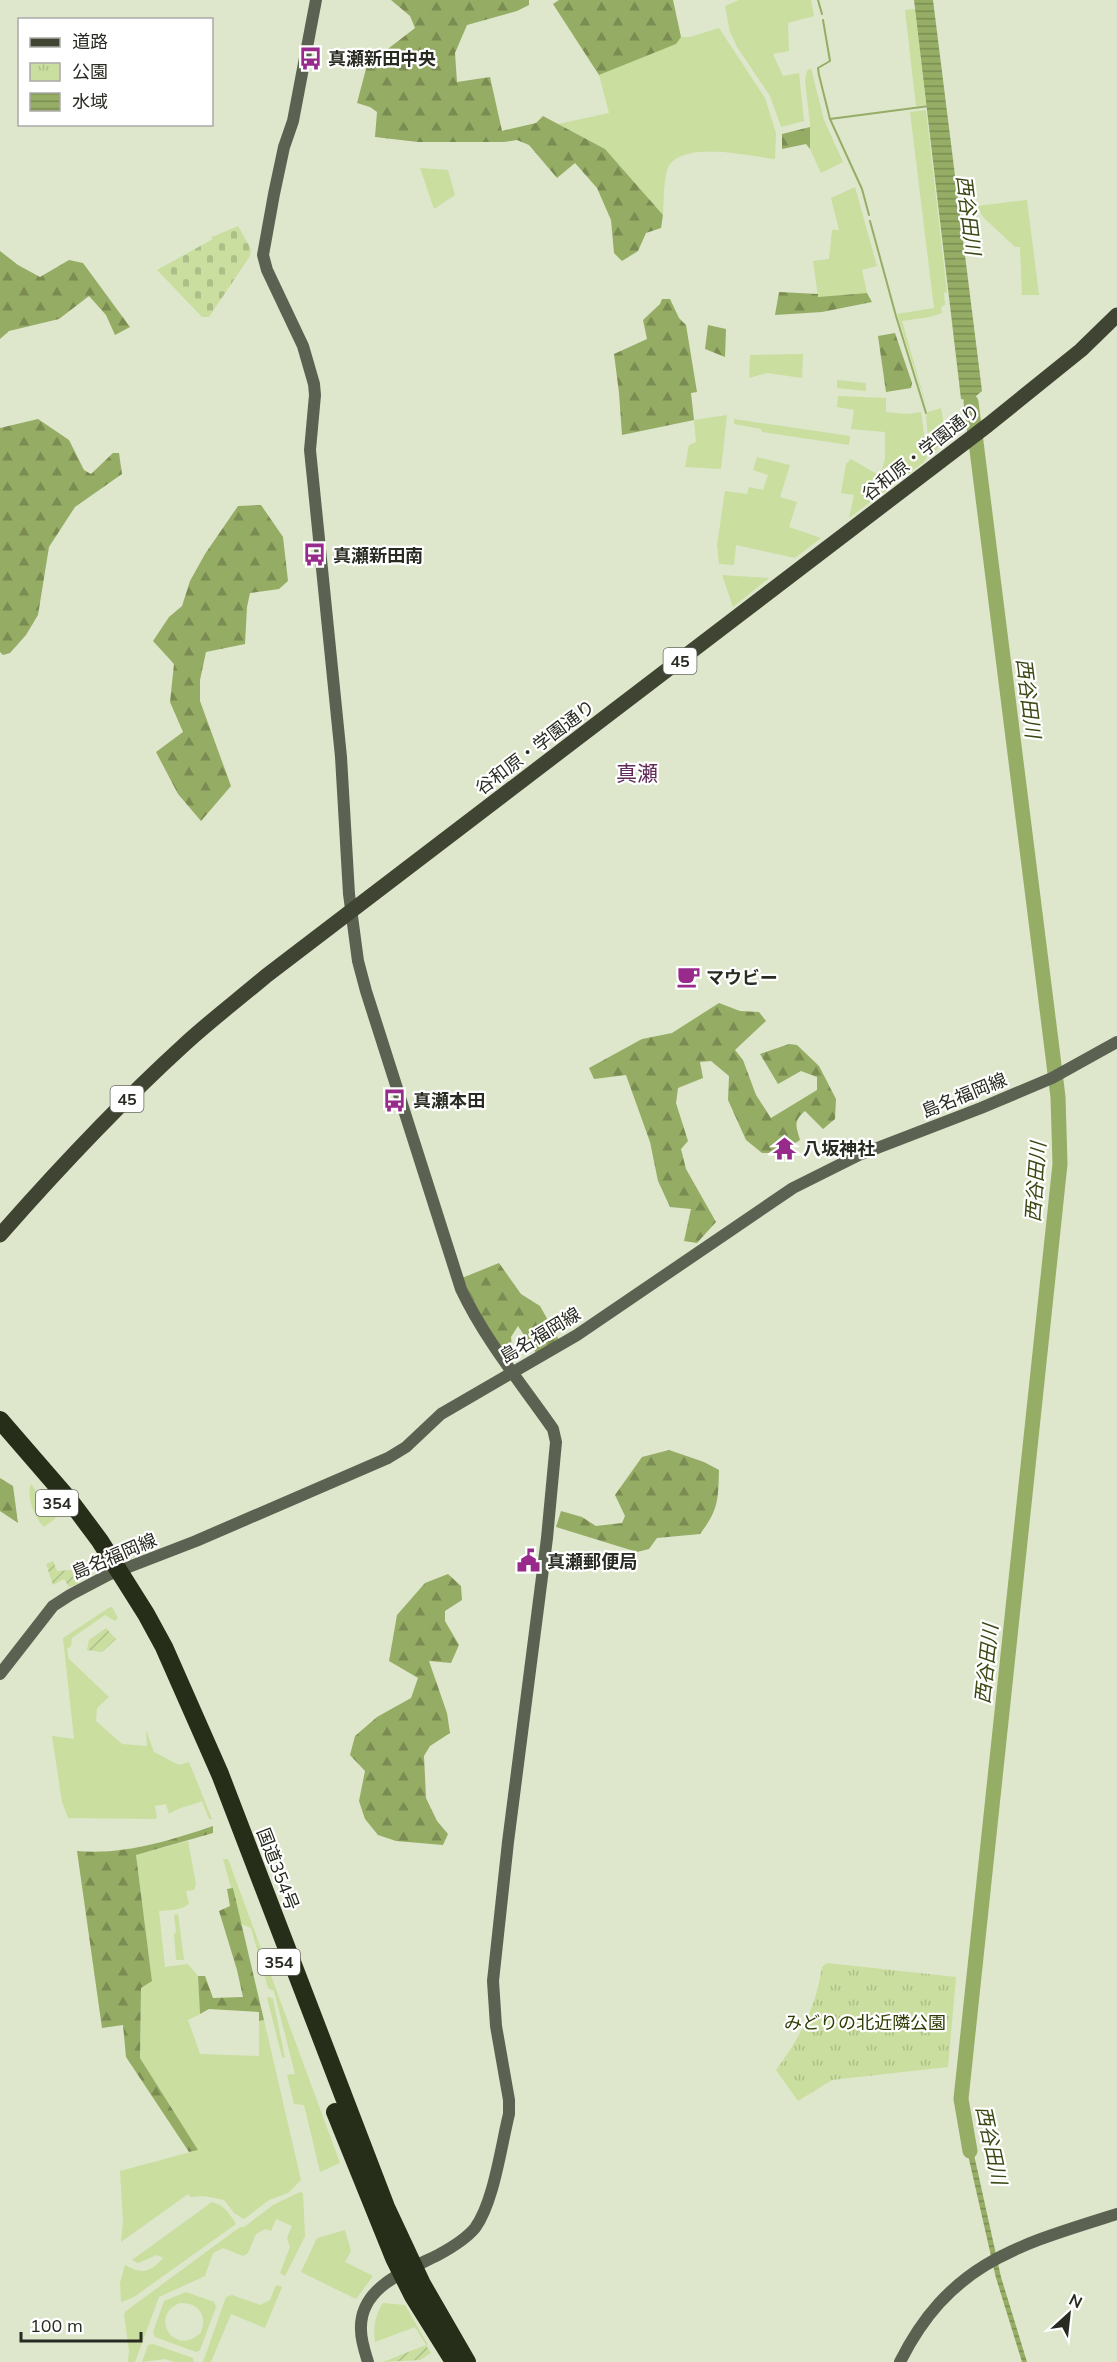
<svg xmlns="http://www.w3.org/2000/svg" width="1117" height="2362" viewBox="0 0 1117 2362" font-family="Mulish,'Noto Sans JP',sans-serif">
	<defs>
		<pattern id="forest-firs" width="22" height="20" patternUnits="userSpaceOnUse" patternTransform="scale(1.5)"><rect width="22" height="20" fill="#95ac64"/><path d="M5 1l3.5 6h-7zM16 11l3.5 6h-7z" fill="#7a8c52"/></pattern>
		<pattern id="cemetery-stones" width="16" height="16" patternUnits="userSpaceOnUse" patternTransform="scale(1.5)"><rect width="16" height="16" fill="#c9de9f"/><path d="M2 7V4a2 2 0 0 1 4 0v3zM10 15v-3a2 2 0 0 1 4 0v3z" fill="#adbf89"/></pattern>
		<pattern id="park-tufts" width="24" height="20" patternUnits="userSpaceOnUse" patternTransform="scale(1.5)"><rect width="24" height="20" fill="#c9de9f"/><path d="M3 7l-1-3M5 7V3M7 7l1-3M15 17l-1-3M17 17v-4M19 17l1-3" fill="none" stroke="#adbf89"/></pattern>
		<pattern id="garden-furrows" width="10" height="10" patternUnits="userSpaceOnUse" patternTransform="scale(1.5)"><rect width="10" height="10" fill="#c9de9f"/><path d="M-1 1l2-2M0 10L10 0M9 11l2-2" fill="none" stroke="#adbf89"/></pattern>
		<pattern id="water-rules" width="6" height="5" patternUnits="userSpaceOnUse" patternTransform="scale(1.5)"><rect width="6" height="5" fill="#96ad65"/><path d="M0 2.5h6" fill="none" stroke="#7a8d53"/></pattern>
	</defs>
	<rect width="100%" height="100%" fill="#dee7cc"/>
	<!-- grass -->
	<g fill="#c9de9f" fill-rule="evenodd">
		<path d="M739,0H811L814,16L788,23L789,51L773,54L783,76L799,73L804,121L781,127L770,96L737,47L730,32L725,6Z"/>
		<path d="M915,9L926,105L916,106L905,10Z"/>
		<path d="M719,28L765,98L776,133L775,159C748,156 689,141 670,164C663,174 664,203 663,215L605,149L558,124L609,113L599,75L675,44L681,37H690Z"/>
		<path d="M811,68L824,120L843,162L821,173L810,149V124L805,80L807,71Z"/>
		<path d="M926,110L947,292L944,293L945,305L941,307L942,313L930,317L902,321L928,412L941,408C944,424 947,443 932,454L929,450L926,415L928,412L897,314L934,308L910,112Z"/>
		<path d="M420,168L448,170L455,195L434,209Z"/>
		<path d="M855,187L877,266L862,270L867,293L818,297L813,261L829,259L832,230H839L831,198Z"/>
		<path d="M1027,200L1039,295H1022L1020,247H1015L984,218L976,206Z"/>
		<path d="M803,354L802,378L767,373L749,378L750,355Z"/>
		<path d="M837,380L866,383V391L837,388Z"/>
		<path d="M838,396L886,398V412L908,414L921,412L927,456L924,462L849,518L854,495L841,493L846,464L851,459L880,476L885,459V432L851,429L854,410L837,407Z"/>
		<path d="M727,415L721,469L685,467L689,445L696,442L694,420Z"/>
		<path d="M734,419L850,436L849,445L762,432L761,429L734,424Z"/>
		<path d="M757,457L790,465L780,497L797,502L789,527L821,538L795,558L736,545L734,565L719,564L717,545L725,491L747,494L749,487L763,490L768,475L753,470Z"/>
		<path d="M722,575L769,578L733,607Z"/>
		<path d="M31,1484L56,1518L44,1527C34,1516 26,1497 31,1484Z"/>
		<path d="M110,1607H112L118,1618L115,1621L105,1615L72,1638L71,1646L67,1649L69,1659L109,1697L97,1708L96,1721L122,1744L147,1746L146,1730L154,1752L179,1765L189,1762L212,1819H209L202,1801C190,1806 179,1807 169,1814L166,1804L155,1806L157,1817L155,1819L68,1818L62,1802L52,1736L74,1739L63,1638Z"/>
		<path d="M188,1841L196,1884L194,1890L186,1891L189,1904C180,1911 169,1910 159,1911L165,1967L188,1964L198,1976L200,2014L188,2020L200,2054L259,2056V2021L264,2020L301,2180L288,2193L269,2200L244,2219L234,2213L224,2200L204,2196L190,2197L188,2194L121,2242L123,2220L120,2171L198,2150L140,2058L141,1988L152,1980L136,1855Z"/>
		<path d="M223,1859H228L340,2163L320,2172L304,2105L294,2104L287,2075L295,2074L274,1991L268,1988L251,1928L241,1924Z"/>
		<path d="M178,1914L184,1960H176L174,1934L176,1932L174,1915Z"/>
		<path d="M269,1997L273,1999L285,2058L282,2057L267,1998Z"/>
		<path d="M300,2192L303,2193L305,2236L285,2276L280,2273L290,2247L287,2238L292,2226L276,2219L271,2231L265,2229L256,2234L248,2253L243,2256L223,2248L213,2253L205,2276L159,2297L135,2362H128L129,2351L124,2314L126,2311L240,2227H244L273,2205Z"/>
		<path d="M212,2202C224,2205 230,2214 236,2224L134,2297L121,2302L120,2283L125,2265C142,2275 151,2272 163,2258L157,2255L138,2263L132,2260Z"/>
		<path d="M345,2230L351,2251L345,2262L373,2276L356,2299L301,2272L317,2238Z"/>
		<path d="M278,2285L282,2287L265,2328L231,2314L211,2362H203L226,2297L232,2295L260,2305L270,2300L275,2287Z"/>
		<path d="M186,2292L214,2302L216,2307L200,2350L196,2352L155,2337L153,2332L164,2301ZM180,2303C198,2302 208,2316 201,2332C176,2359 147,2316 180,2303Z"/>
		<path d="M383,2303L405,2305L428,2345H426L415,2327L375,2342C373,2328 375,2315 383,2303Z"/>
		<path d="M153,2344L193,2358L194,2362H174L165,2359L142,2362L148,2345Z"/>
	</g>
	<!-- forest -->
	<g fill="url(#forest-firs)">
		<path d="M391,0H529V5L517,11L467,25L455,53L457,82L490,77L502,131L536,123L543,116L605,149L663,215L661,228L646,233L638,251L622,261L614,253L611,220L597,188L575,163L557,178L529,145L517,140L504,142H418L375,137L377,112L370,107L357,103L367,65L415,28L410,16Z"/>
		<path d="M559,0H673L681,37L676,44L599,75L553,4Z"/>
		<path d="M810,127V149L806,144L782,149V134Z"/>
		<path d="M0,251L18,265L40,277L69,260L83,263L130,327L115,335L106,315L89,296L59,319L9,331L0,339Z"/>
		<path d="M779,292L818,294V297L867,293L872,302L822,312L775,315Z"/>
		<path d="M662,299H670L679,318L686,325L697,392L691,393L694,420L622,435L619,393L614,354L647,339L643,320L660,304Z"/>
		<path d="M708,325L726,329L725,357L705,349Z"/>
		<path d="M895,333L912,383L911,388L886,392L878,336Z"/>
		<path d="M38,419L69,440L84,470L91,474L113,453H119L122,474L75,507L49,547L38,615L26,635L10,653L3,655L0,652V428Z"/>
		<path d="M261,505L283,537L288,581L279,589L250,593L247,607L245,644L206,652L200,680V701L231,786L201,821L178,794L156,752L183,732L170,702L174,664L153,641L169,617L182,606L190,581L205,554L238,506Z"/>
		<path d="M719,1003L740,1011L759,1012L766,1021L735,1050L743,1060L756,1095L771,1118L817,1090V1077L801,1071L778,1084L760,1054L789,1044L797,1045L819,1066L836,1099L835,1119L823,1129L805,1111C793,1121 796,1126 800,1140L779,1153H762L746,1140L728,1100L729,1076L711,1061L700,1062L703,1078L678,1088L676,1103L688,1141L681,1149L686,1169L716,1222L697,1243L684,1241L691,1209L670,1207L658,1181L650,1142L626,1075L594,1079L589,1068L642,1039L672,1033Z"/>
		<path d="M499,1263L521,1294L540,1306L559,1340L536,1353L518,1326L511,1337L512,1346L506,1351L493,1340L462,1278Z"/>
		<path d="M669,1450L704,1462L719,1470C718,1500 719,1509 700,1534L657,1538L649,1549L637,1552L556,1527L561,1511L582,1517L596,1526L622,1523L625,1516L615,1495L642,1457Z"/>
		<path d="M0,1478L13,1486L18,1523L0,1511Z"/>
		<path d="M448,1574L461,1586L462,1600L445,1611V1621L459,1645L451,1663L429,1661L447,1713L450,1733L430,1746L424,1756L426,1798L437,1821L448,1834L443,1845L396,1841L378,1835L365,1819L359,1801L365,1771L350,1755L355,1736L377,1717L411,1698L418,1678L389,1661L397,1615L425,1583Z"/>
		<path d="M213,1826V1833L136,1855L152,1981L141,1988L140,2058L198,2150L189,2152L126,2057L123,2025L102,2028L77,1851C124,1855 169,1841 213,1826Z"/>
		<path d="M233,1888L264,2020L259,2021V2012L209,2009L200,2014L198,1976H205L213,1998L243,1997L237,1970L219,1911L230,1906L227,1889Z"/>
	</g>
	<!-- cemetery -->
	<path fill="url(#cemetery-stones)" d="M238,226L251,249L250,256L209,317H202L157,270L213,239L212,237Z"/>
	<!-- park -->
	<path fill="url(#park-tufts)" d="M827,1963L956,1977L948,2067L832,2080L798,2101L776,2070C800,2038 816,2007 822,1967Z"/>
	<!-- garden -->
	<g fill="url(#garden-furrows)">
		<path d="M53,1561L57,1571L71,1570L79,1584L69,1587L64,1579L53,1585L46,1564Z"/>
		<path d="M106,1628L116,1639L102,1652L87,1650L89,1640Z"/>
		<path d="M426,2345L431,2353L420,2360L383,2362Z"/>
	</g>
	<!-- water -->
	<g fill="url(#water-rules)">
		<path d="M914,0H933L982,391L976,396L977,415L971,422L969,401L961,399Z"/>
		<path d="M969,2132L1001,2277L1027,2362H1022L996,2278L963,2133Z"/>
	</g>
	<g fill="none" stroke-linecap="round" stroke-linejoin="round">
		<!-- stream -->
		<g stroke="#96ad65" stroke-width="2">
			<path d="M818,0L822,14"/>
			<path d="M823,20L830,61L818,68L819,75L830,119L862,189L869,215"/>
			<path d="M830,119L929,106"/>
			<path d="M870,221L896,316L926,413"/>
		</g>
		<!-- river -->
		<path stroke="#96ad65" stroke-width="15" d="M970,2151L961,2099L1060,1164L1058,1097L971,402"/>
		<!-- secondary -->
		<g stroke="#5c6252" stroke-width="12">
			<path d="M316,0L293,121L284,147L274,194L263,255L267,270L303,346L314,384L315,395L310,450L341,757L349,894L358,961L366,991L461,1289C485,1340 521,1383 553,1429L556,1442L547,1538L508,1842L493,1981L496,2026L509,2100V2114C501,2146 494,2202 475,2228C465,2240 451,2248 438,2255C406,2271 359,2287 361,2330C361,2341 365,2352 368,2362"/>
			<path d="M0,1674L53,1606L70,1595L108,1575L196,1541L388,1458L406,1447L441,1414L577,1335L793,1188L859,1155L981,1108L1052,1078L1117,1042"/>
			<path d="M900,2362C950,2262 1019,2245 1117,2214"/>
		</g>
		<!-- primary -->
		<path stroke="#3f4532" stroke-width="15" d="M0,1235C59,1168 119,1104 185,1044C211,1020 239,999 266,976L988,425L1081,350L1117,315"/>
		<!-- highway -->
		<g stroke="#262d18" stroke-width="18">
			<path d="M0,1420L71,1502L100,1541L146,1614L164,1647L220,1774L386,2207L422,2284L467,2362"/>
			<path d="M335,2112L394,2258L413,2296L451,2357"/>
		</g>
	</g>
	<!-- icons -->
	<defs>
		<symbol id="bus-bare" viewBox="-9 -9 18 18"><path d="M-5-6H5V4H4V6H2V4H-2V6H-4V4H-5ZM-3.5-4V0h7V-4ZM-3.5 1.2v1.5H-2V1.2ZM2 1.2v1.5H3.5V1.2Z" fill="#972a8a" stroke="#fff" stroke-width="2.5" paint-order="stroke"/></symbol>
		<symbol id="cafe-bare" viewBox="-9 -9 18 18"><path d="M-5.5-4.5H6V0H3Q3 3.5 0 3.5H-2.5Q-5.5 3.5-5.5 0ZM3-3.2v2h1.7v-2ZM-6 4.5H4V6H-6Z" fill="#972a8a" stroke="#fff" stroke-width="2.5" paint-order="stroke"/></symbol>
		<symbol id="temple-bare" viewBox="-9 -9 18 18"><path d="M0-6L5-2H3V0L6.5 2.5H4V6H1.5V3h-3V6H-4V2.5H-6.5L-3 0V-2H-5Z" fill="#972a8a" stroke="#fff" stroke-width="2.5" paint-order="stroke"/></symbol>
		<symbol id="civic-bare" viewBox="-9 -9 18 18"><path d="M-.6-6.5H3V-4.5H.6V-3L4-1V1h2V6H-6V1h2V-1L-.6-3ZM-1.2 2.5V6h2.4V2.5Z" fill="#972a8a" stroke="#fff" stroke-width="2.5" paint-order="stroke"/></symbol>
	</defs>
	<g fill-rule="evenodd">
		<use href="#bus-bare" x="294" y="42" width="33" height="33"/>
		<use href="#bus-bare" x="298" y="538" width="33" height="33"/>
		<use href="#cafe-bare" x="672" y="960" width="33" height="33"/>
		<use href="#bus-bare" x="378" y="1084" width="33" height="33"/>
		<use href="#temple-bare" x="768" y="1132" width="33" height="33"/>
		<use href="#civic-bare" x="512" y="1544" width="33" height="33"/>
	</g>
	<g text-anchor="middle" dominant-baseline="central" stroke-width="4.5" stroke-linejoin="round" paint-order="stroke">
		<!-- shield labels -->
		<g fill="#fff" stroke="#686b64" stroke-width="1.5">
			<rect x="663.5" y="648" width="33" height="26" rx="4.5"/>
			<rect x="110.5" y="1086" width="33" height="26" rx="4.5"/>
			<rect x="36" y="1490" width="42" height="26" rx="4.5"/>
			<rect x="258" y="1949" width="42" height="26" rx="4.5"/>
		</g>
		<g font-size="16" font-weight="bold" fill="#282b21">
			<text x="680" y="661">45</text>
			<text x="127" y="1099">45</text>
			<text x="57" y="1503">354</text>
			<text x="279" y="1962">354</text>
		</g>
		<!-- poi labels -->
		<g font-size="18" font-weight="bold" fill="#282b21" stroke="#fff" text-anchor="start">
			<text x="328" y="58">真瀬新田中央</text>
			<text x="333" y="555">真瀬新田南</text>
			<text x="706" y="977">マウビー</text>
			<text x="413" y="1100">真瀬本田</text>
			<text x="803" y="1148">八坂神社</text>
			<text x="547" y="1561">真瀬郵便局</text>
		</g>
		<!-- street labels -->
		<g font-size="18" fill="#282b21" stroke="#fff">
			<text transform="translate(921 452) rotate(-38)">谷和原・学園通り</text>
			<text transform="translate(535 747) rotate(-37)">谷和原・学園通り</text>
			<text transform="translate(964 1095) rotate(-22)">島名福岡線</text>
			<text transform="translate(540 1335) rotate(-31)">島名福岡線</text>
			<text transform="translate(114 1556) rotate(-23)">島名福岡線</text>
			<text transform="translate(278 1869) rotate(69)">国道354号</text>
		</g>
		<!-- park labels -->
		<g font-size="18" fill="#2f3d04" stroke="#fff">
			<text x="865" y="2022">みどりの北近隣公園</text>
		</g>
		<!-- water labels -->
		<g font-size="20" font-style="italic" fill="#3b4a14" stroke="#fff">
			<text transform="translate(969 215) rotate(83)">西谷田川</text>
			<text transform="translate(1029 698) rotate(83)">西谷田川</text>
			<text transform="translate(1035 1182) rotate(-86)">西谷田川</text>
			<text transform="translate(986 1664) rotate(-84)">西谷田川</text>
			<text transform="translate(992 2145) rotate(78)">西谷田川</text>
		</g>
		<!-- quarter labels -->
		<g font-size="21" fill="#602b59" stroke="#fff">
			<text x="637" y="773">真瀬</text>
		</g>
	</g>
	<!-- legend -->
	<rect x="18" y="18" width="195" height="108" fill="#ffffff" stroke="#a9aaa6" stroke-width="1.5"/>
	<rect x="30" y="38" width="30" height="9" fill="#3f4532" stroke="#a9aaa6" stroke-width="1.5"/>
	<text x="72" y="48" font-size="18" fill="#282b21">道路</text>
	<rect x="30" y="63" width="30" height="18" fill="url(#park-tufts)" stroke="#a9aaa6" stroke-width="1.5"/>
	<text x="72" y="78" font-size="18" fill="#282b21">公園</text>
	<rect x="30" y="93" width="30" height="18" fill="url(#water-rules)" stroke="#a9aaa6" stroke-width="1.5"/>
	<text x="72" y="108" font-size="18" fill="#282b21">水域</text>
	<!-- north arrow -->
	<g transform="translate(1069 2314) rotate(27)" stroke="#ffffff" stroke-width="4.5" paint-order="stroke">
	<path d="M0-4.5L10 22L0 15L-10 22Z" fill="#282b21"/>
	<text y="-9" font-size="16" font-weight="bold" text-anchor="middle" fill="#282b21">N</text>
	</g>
	<!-- scale -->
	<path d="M21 2332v9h120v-9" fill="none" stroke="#282b21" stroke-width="3"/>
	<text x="30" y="2332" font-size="18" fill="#282b21" stroke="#ffffff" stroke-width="4.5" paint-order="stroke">100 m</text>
</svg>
